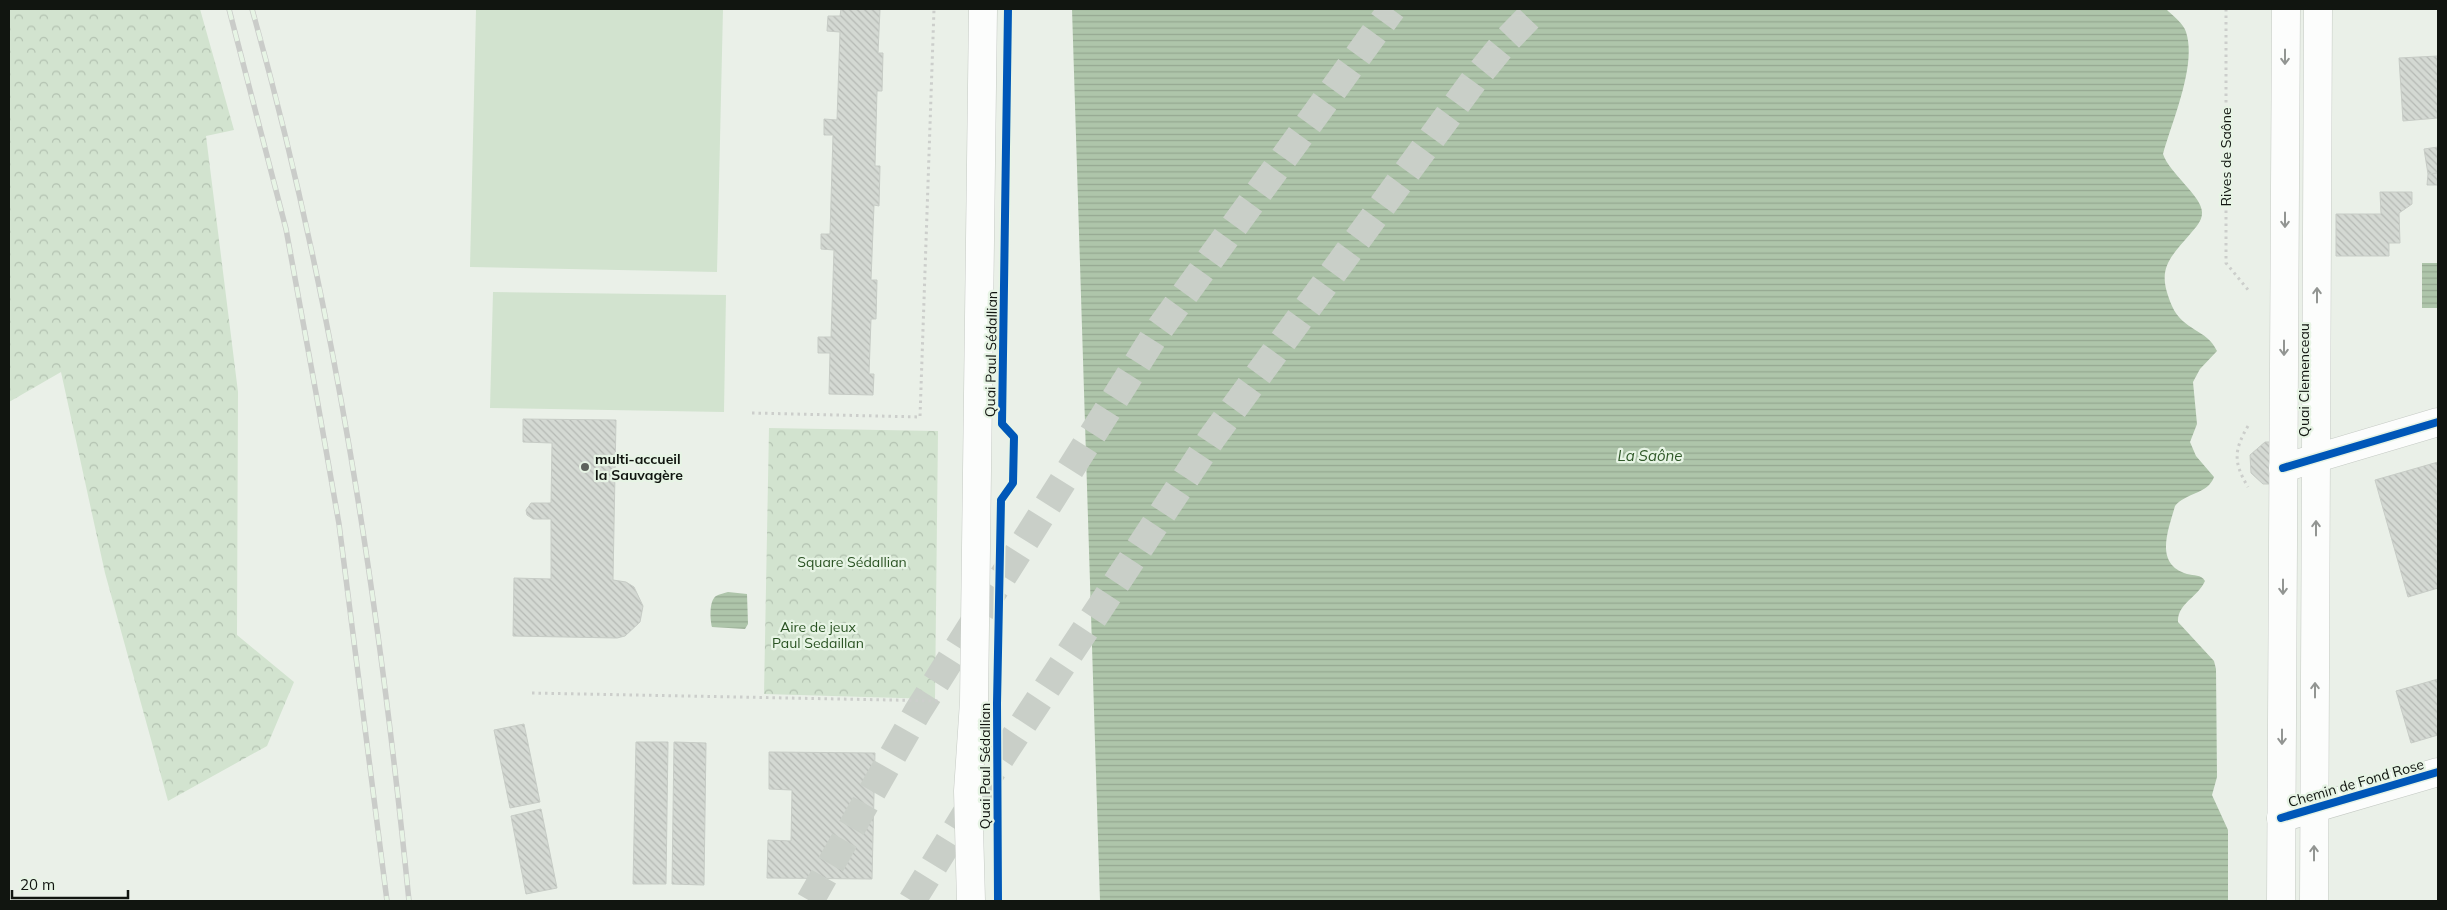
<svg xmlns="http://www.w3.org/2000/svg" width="2447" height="910" viewBox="0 0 2447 910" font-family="Mulish,sans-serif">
	<defs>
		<pattern id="forest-crowns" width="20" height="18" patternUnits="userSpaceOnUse" patternTransform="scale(1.25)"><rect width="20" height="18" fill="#d2e3cf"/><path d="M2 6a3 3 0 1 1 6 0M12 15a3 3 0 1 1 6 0" fill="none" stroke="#b3c2b1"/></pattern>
		<pattern id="water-rules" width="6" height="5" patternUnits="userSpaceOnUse" patternTransform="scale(1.25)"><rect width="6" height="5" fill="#aec5aa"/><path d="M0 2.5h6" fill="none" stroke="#95a891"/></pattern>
		<pattern id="building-back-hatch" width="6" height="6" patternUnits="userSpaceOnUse" patternTransform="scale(1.25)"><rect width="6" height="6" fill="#d4d9d3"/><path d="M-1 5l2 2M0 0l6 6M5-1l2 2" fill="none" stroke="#b5b9b4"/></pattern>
	</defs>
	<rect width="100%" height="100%" fill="#eaf0e8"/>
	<!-- forest -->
	<g fill="url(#forest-crowns)">
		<path d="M9,9H200L234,130L206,136L238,392L237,635L294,682L267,746L168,801L105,573L61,372L9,402Z"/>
		<path d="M769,428L938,431L935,699L764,694Z"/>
	</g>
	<!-- pitch -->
	<g fill="#d2e3cf">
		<path d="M476,9H723L717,272L470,267Z"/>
		<path d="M493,292L726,295L724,412L490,408Z"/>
	</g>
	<!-- water -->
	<g fill="url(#water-rules)">
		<path d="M1072,9H2166C2172,15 2184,24 2186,32C2197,65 2172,121 2163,154C2169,173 2203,197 2202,213C2202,221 2196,227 2191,233C2168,260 2156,269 2172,306C2183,331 2207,329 2217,351L2200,369L2193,382L2197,424L2190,442L2196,456L2214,477C2208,494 2185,493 2175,506C2168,531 2154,564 2187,574C2194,576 2201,574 2205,581C2198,597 2177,604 2178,622L2214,661L2216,669L2217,777L2212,795L2228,830V901H1100Z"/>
		<rect x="2422" y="263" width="16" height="45"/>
		<path d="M728,592L747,594L748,624L745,629L712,627C710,619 709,601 716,596C719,594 725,593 728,592Z"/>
	</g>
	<!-- building -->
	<g fill="url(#building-back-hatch)" stroke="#c7ccc6">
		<path d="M841,9H880L878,53H883L882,91H877L875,166H880L879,206L874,205L871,280H877L876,319H871L869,374H874L873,395L829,394L830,353H818V337H831L834,250L821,249V234H830L833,135H824V119L837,120L840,32L827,31L828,16H840Z"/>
		<path d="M2438,56V118L2403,121L2399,58Z"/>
		<path d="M2438,147V173L2428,174L2424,149Z"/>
		<path d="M2438,173V185H2427L2428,174Z"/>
		<path d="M2380,192H2412V204L2399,213L2400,243H2389V256H2336V214H2381Z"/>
		<path d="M523,419L616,420L613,580L626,582L634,587L643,606L640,622L625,636L617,638L513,636L514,578L551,579V519H533L527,515L526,510L531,503H551L552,443L523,442Z"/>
		<path d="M2265,442H2271V484H2263L2251,473L2250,455Z"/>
		<path d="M2438,462V588L2408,597L2375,480Z"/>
		<path d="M2438,679V735L2411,743L2396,691Z"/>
		<path d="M524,724L540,802L510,808L494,730Z"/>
		<path d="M636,742H668L666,884H633Z"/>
		<path d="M674,742L706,743L704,885L672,884Z"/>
		<path d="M769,752L875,753L872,879L767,878L768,840L791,841L792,790L769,789Z"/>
		<path d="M541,809L557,888L526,894L511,816Z"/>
	</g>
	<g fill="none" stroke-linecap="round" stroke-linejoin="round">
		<!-- trunk-tunnel -->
		<g stroke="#c9cfc8" stroke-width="28" stroke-dasharray="28 14" stroke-linecap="butt">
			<path d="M810,901L918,711L1155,335L1392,9"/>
			<path d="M912,901L996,765L1212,438L1475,79L1507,40L1537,9"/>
		</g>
		<defs>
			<g id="minor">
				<path d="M2283,468L2438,422"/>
				<path d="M2281,818L2438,772"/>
			</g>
			<g id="primary">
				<path d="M971,901L968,791L974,702L983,9"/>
				<path d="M2281,901L2286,9"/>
				<path d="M2314,901L2318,9"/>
			</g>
		</defs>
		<!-- minor casing -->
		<use href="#minor" stroke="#c5cac4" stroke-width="29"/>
		<!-- primary casing -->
		<use href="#primary" stroke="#c5cac4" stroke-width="29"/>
		<!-- path -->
		<g stroke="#cccecb" stroke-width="3" stroke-dasharray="2.5 4" stroke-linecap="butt">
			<path d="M2226,9V263L2249,291"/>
			<path d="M752,413L920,417L934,9"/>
			<path d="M2248,426C2234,450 2233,462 2248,487"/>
			<path d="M532,693L941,701"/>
		</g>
		<!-- minor -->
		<use href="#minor" stroke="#fcfdfc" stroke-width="28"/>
		<!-- primary -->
		<use href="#primary" stroke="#fcfdfc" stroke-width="28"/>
		<defs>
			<g id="rail">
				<path d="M229,9L286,229L316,393L339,524L387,901"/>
				<path d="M252,9C334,300 379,600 409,901"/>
			</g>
		</defs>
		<!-- rail casing -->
		<use href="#rail" stroke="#caccc9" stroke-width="5.5"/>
		<!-- rail -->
		<use href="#rail" stroke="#e7f4e5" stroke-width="4" stroke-dasharray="11" stroke-linecap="butt"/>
		<defs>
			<g id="cycleway">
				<path d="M2283,468L2438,422"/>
				<path d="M2281,818L2438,772"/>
				<path d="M998,901L997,703L1001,500L1013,483L1014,437L1002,424L1008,9"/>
			</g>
		</defs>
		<!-- cycleway casing -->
		<use href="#cycleway" stroke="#e7f4e5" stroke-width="11"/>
		<!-- cycleway -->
		<use href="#cycleway" stroke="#0057b8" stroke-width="8"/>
	</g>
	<!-- one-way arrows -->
	<defs><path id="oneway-shaft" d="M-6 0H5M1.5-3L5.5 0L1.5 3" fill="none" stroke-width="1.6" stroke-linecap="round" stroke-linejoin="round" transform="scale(1.25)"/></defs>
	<g stroke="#929592">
		<use href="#oneway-shaft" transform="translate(2285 57) rotate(90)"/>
		<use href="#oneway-shaft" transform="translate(2285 220) rotate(90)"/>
		<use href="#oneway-shaft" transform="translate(2317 295) rotate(-90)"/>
		<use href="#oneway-shaft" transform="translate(2284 348) rotate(90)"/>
		<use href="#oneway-shaft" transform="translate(2316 528) rotate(-90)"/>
		<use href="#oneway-shaft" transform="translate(2283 587) rotate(90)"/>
		<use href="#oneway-shaft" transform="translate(2315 690) rotate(-90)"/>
		<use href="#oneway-shaft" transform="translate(2282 737) rotate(90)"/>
		<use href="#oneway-shaft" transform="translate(2314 853) rotate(-90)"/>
	</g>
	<!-- markers -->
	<circle fill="#5d625c" stroke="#e7f4e5" stroke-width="2" cx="585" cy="467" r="5"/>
	<g text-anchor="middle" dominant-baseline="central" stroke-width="4.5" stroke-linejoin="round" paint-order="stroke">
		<!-- street labels -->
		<g font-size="14" fill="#111510" stroke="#e7f4e5">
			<text transform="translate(2226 157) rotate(-90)">Rives de Saône</text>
			<text transform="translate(991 354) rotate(-89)">Quai Paul Sédallian</text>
			<text transform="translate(2304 380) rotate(-90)">Quai Clemenceau</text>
			<text transform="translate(985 766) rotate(-90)">Quai Paul Sédallian</text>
			<text transform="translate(2356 783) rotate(-16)">Chemin de Fond Rose</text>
		</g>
		<!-- poi labels -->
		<g font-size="14" font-weight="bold" fill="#111510" stroke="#e7f4e5" text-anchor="start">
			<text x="595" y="459">multi-accueil<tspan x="595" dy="16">la Sauvagère</tspan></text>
		</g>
		<!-- park labels -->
		<g font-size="14" fill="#295222" stroke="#e7f4e5">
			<text x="852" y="562">Square Sédallian</text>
			<text x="818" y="627">Aire de jeux<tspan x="818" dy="16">Paul Sedaillan</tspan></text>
		</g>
		<!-- water labels -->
		<g font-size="15" font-style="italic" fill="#2f5828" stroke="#e7f4e5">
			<text x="1650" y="455">La Saône</text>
		</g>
	</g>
	<!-- border -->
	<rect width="2447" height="910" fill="none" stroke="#111510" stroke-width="20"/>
	<!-- scale -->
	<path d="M12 890v8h116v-8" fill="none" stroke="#111510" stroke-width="2.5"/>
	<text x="20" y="890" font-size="15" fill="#111510" stroke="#e7f4e5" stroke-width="4" paint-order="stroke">20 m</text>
</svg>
